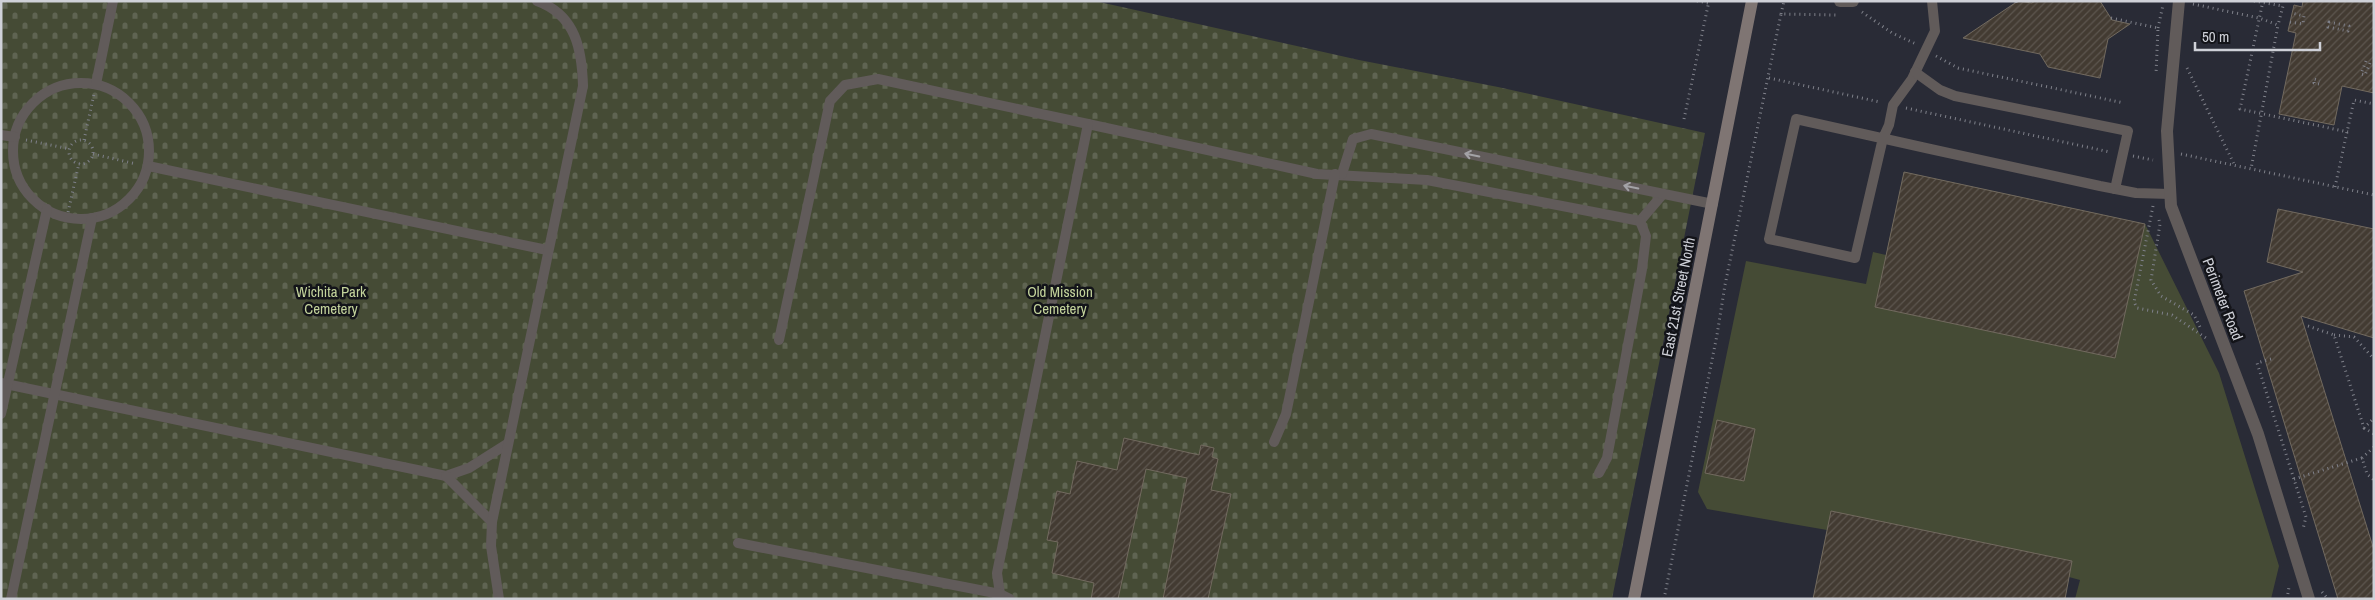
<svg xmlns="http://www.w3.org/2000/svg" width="2375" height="600" viewBox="0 0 2375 600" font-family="'Archivo Narrow',sans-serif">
	<defs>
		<pattern id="cemetery-stones" width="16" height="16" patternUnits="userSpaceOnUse" patternTransform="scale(1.25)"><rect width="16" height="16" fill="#454b35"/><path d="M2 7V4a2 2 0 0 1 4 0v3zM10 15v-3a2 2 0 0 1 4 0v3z" fill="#5f6452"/></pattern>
		<pattern id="building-hatch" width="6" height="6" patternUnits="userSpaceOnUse" patternTransform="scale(1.25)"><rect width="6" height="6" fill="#433b32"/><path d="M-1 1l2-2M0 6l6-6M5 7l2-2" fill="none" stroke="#5d564f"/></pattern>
	</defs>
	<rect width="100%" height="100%" fill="#292b36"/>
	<!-- cemetery -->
	<path fill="url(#cemetery-stones)" d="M1,1H1095L1359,60L1498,87L1705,133L1612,599H1Z"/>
	<!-- garden -->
	<path fill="#454b35" d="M1904,172L2145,224L2219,373L2279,566L2271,599H2075L2080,580L2069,577L2065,599H1813L1827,530L1707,509L1698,492L1746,261L1866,284L1873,252L1886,255Z"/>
	<!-- building -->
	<g fill="url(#building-hatch)" stroke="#726a5f">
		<path d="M2018,1L2032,3L2035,1H2100L2112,20L2130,24L2108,39L2100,78L2048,67L2040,54L1963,38Z"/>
		<path d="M2303,1H2374V93L2342,86L2334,125L2279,114L2296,33L2288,31L2294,5L2302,7Z"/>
		<path d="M1904,172L2145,224L2115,358L1875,307Z"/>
		<path d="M2278,209L2374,229V338L2301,316L2374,550V599H2338L2244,291L2303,272L2267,262Z"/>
		<path d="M1717,420L1755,429L1744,481L1705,473Z"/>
		<path d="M1124,438L1199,455L1201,445L1214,448L1212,457L1218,459L1211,490L1231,494L1208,599H1163L1187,478L1146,469L1118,599H1091L1094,583L1052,573L1058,542L1047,540L1057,491L1070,494L1077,461L1117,470Z"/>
		<path d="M1831,511L2072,561L2065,599H1813Z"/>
	</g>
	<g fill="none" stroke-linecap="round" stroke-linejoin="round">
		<!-- path -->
		<g stroke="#7f818a" stroke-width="3" stroke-dasharray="1 4" stroke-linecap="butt">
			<path d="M1697,1L1708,3"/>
			<path d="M2254,1L2283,6L2278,25"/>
			<path d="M2263,1L2240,109L2348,132"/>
			<path d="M2016,3V1"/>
			<path d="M2193,4L2259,18L2278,25L2251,169"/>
			<path d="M1862,12L1892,33L1916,44"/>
			<path d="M1781,14L1784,1"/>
			<path d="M2111,18L2158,28L2156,74"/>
			<path d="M2290,22L2303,24L2304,16L2292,13"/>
			<path d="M2329,22L2349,26L2348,31L2328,27Z"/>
			<path d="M2158,28L2163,5"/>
			<path d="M1936,56L1958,68L2124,103"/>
			<path d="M2366,61L2361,74L2365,75L2370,63"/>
			<path d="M2187,68L2235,166"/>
			<path d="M1769,78L1880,102"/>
			<path d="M2319,84L2314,83V79L2320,81"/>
			<path d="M1906,108L2110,152"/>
			<path d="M1684,119L1709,1"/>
			<path d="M26,140L70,149"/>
			<path d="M84,140L94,94"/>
			<circle cx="81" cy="152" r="12"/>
			<path d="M93,154L136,164"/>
			<path d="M2181,154L2374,195"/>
			<path d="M2133,156L2153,160"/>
			<path d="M2335,187L2354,100L2374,104"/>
			<path d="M2153,206L2134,302L2137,308L2172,315L2206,338"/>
			<path d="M67,217L79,163"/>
			<path d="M2159,220L2160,224L2151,280L2161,296L2194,315L2201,329"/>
			<path d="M2308,326L2334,335L2364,428L2374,418"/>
			<path d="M2334,335L2354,337L2374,359"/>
			<path d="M2271,359L2257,363L2306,517L2303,529"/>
			<path d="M2364,428L2374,434"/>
			<path d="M2362,458L2374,447"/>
			<path d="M2294,479L2362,458L2367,474L2374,480"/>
			<path d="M2322,592L2328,599"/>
			<path d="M1664,599L1717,335L1725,285L1781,14L1836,15"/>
			<path d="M2287,599L2289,587"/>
		</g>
		<!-- lane -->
		<g stroke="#615b5a" stroke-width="10">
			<path d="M1932,1L1935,31L1912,79L1893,105L1889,125L1883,138L1855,258L1769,239L1796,119C1897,142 1999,164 2100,186L2136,193L2170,194"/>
			<path d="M1915,72L1940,90L1955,96L2128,131L2115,189"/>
			<circle cx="81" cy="151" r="68"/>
			<path d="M96,84L113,1"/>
			<path d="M1088,124L1317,174L1427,180L1640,221L1663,194"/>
			<path d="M1,135L15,137"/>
			<path d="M148,166L547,250"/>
			<path d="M1342,174L1353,139L1371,134L1713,204"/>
			<path d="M779,340L830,101L845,85L878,79L1088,124L997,573L1000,594L1010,599"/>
			<path d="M1,383L446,476L469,468L507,444"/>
			<path d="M1,414L47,209"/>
			<path d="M1274,442L1286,414L1335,174"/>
			<path d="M1599,473L1607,458L1642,269L1646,236L1640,221"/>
			<path d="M446,476L492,522"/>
			<path d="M738,543L1000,594"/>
			<path d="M11,599L92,218"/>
			<path d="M499,599L491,546L492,522L583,86C582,50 576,15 537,1"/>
		</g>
		<!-- street -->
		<g stroke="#615b5a" stroke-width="12">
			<path d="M1840,1H1853"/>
			<path d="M2179,1L2167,131L2171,206L2258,434L2309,599"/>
		</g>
		<!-- secondary -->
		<path stroke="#7f7573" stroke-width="12" d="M1634,599L1752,1"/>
	</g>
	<!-- one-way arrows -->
	<defs><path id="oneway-shaft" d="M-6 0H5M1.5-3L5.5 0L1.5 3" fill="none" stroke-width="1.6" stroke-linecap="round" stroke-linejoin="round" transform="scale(1.25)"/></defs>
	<g stroke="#a3a2a6">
		<use href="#oneway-shaft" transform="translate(1472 155) rotate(-168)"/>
		<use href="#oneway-shaft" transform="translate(1631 187) rotate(-168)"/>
	</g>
	<g text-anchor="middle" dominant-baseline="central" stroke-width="5" stroke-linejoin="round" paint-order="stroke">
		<!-- park labels -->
		<g font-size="15" fill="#c4d49c" stroke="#131419">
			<text x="331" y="291">Wichita Park<tspan x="331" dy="17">Cemetery</tspan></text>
			<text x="1060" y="291">Old Mission<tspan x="1060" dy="17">Cemetery</tspan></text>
		</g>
		<!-- street labels -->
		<g font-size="15" fill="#cfd1d8" stroke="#131419">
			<text transform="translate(1678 297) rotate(-79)">East 21st Street North</text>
			<text transform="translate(2223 299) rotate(69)">Perimeter Road</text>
		</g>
	</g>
	<!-- border -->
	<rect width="2375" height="600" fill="none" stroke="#cfd1d8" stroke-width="5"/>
	<!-- scale -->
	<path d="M2195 42v8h125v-8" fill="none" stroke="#cfd1d8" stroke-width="2.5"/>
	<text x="2202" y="42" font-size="15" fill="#cfd1d8" stroke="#131419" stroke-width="4" paint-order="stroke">50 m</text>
</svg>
